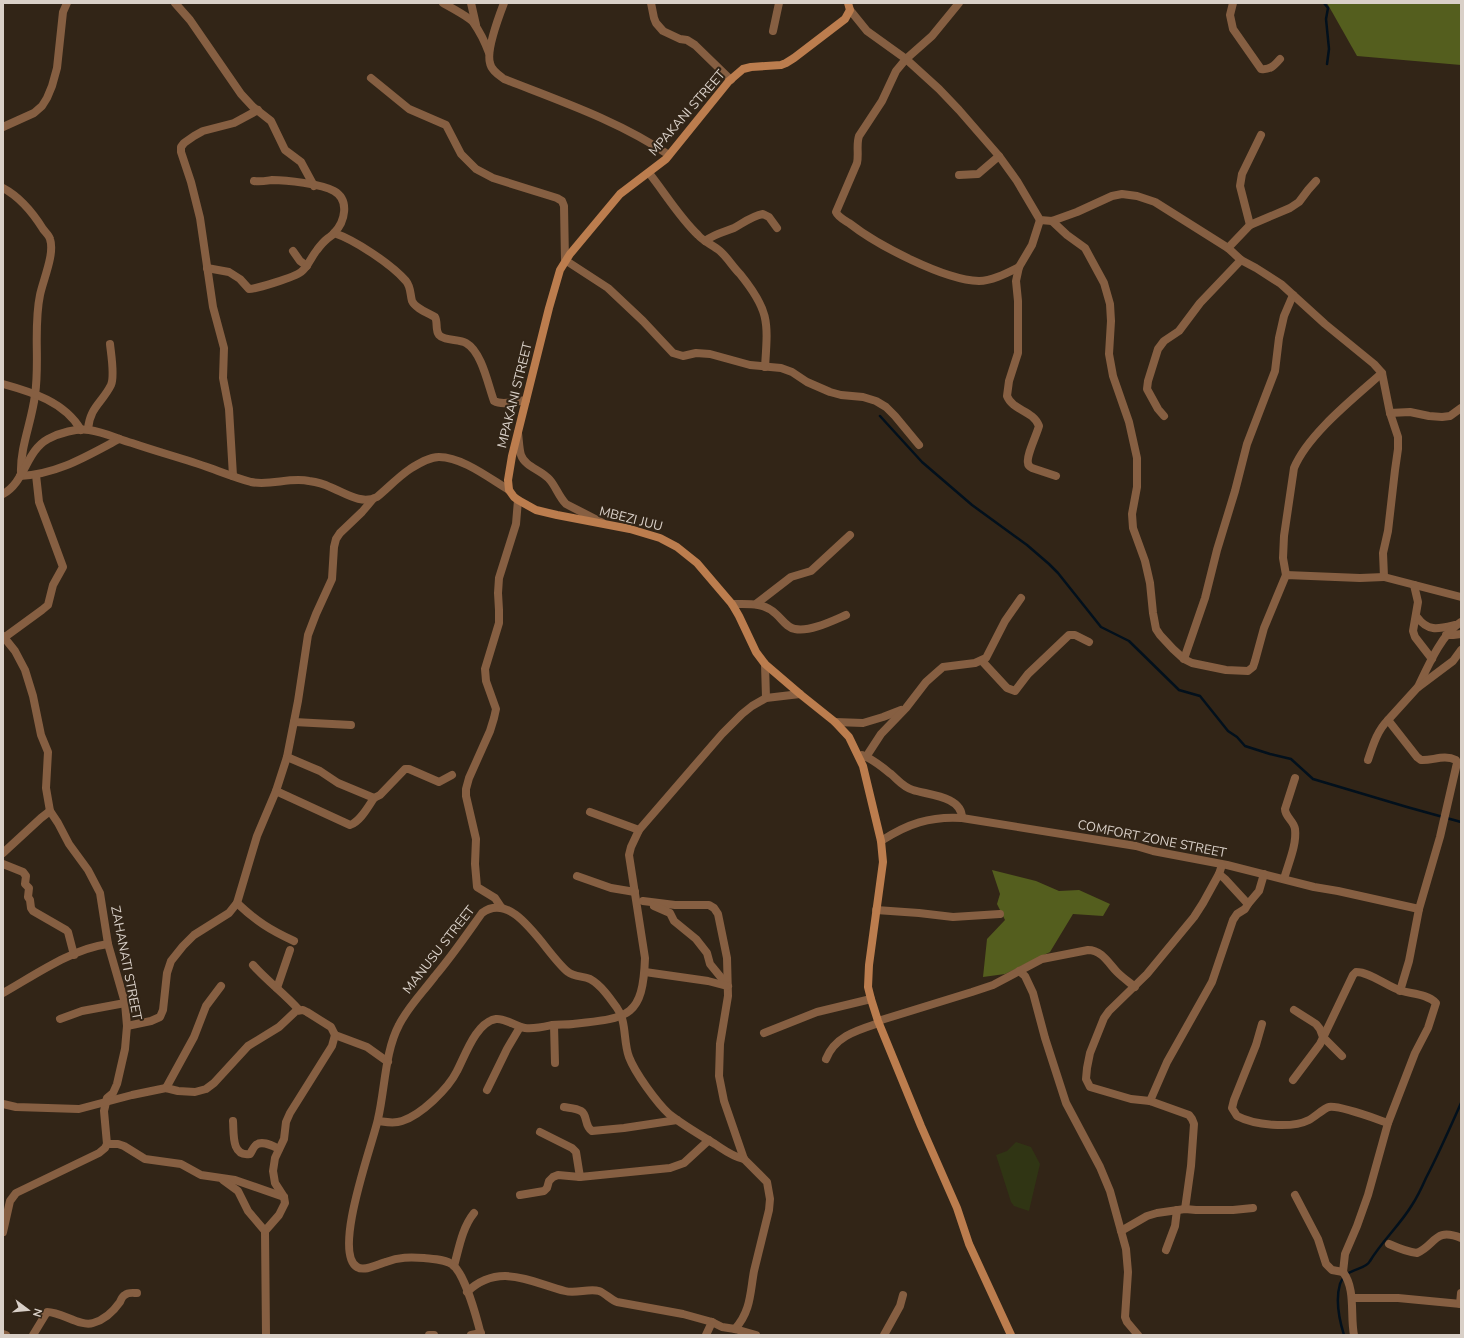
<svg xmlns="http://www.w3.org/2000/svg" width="1464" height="1338" viewBox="0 0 1464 1338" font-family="'Nunito Sans',sans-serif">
	<rect width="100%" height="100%" fill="#322517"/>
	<!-- green -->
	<path fill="#303514" d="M1016,1142L1031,1147L1040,1164L1029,1211L1014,1206L1011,1202L996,1155L1007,1151Z"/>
	<!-- forest -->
	<g fill="#545e1e">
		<path d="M1327,3H1461V65L1357,56Z"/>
		<path d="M992,870L1036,881L1059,891L1079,890L1110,904L1103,916L1073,914L1050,952L1005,974L983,977L987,939L1005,920L997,904L1000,894Z"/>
	</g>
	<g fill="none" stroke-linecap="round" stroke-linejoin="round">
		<!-- stream -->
		<g stroke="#02101c" stroke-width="2.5">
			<path d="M1324,3L1328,8L1326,19L1329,49L1327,64"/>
			<path d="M880,416L922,462L972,505L1027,545L1049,564L1058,573L1101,627L1129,641L1179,690L1200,696L1228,731L1237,737L1245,746L1270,754L1291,759L1313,779L1407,807L1461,822"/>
			<path d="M1344,1335C1339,1319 1335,1301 1340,1284C1346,1267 1365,1271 1370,1261C1382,1241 1400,1225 1412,1205C1418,1196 1422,1187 1426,1178C1439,1153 1450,1128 1461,1103"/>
		</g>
		<!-- street -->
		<g stroke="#865f42" stroke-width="8">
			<path d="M175,3L190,20L241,94L253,107L271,121L285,150L301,162L314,186"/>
			<path d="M443,3C450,7 469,17 473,22C480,32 485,42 489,53"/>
			<path d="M471,3L476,25"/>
			<path d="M504,3C499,16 486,50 490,63C491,70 499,75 504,79C560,101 619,121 669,155"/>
			<path d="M651,3L654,18L656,23L663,31L680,39L687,40L695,45L731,80"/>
			<path d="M959,3L932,36L906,59L896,71L882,101L859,136C856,145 859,154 857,163L836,212C838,217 844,220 849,223C877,245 944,280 979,281C992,281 1007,273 1019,267"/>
			<path d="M1233,3L1230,15L1233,29L1261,69C1270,70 1274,66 1280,59"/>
			<path d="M850,10L867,31L906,59L939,89L959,110L999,156L1017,181L1040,220L1052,221L1077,212L1112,196L1122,194L1137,196L1155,202L1228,248L1241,260L1256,268L1281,284L1325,324L1374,364L1382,373L1390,413L1398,437V449L1395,470L1388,531L1383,553L1384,577L1461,597"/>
			<path d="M773,31L779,3"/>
			<path d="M371,78L409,109L446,125L461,154L476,169L493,178L557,198L562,201L564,206L565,260L608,288L643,321L673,353L683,356L696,353L710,354L750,365L781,368L792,372L807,382L830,392L841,395L863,397L876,401L886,407L895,416L919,445"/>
			<path d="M3,127L34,113L42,106L47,98L52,86L57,68L63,12L67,3"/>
			<path d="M649,173C665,193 679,217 698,235C704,242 713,245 720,251C727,257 733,267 740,274C770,311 768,322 765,367"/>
			<path d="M959,175L978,174L999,156"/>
			<path d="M3,188C20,197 33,213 43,229C45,232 49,235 50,239C55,254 43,280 40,295C33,328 40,362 35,395C32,421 20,447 21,473"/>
			<path d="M1040,220L1032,245L1019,267L1016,281L1018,301V353L1009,381L1007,396C1013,411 1033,410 1039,426C1037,434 1026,456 1028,463C1028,466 1030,467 1032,468L1056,476"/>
			<path d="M1052,221L1067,235L1085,248L1104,283L1110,304L1111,321L1109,354L1113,376L1129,422L1137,458V487L1132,514L1133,528L1145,561L1150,583L1153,613L1156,629L1160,635L1173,649L1184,659L1192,663L1226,670L1248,671L1253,667L1255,661L1264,628L1286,575L1360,578L1384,577"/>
			<path d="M1250,225L1240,186L1242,174L1261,135"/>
			<path d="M334,233C355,240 391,264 406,281C411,287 410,294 412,301C415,308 428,313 435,317C438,322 435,330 439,335C444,341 459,339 466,343C482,352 488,385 494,401C503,406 517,401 526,400"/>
			<path d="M705,241C714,234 724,232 734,228C743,223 752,216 763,214L769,217L777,228"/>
			<path d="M1228,248L1250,225L1290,208L1299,202L1308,190L1316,181"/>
			<path d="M293,251L300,261L307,266"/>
			<path d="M207,268L229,272L240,279L249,289C256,289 295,277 301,272C308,267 311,257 317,250C320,246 323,242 327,239C329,237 332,236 334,233C345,222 350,200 334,191C322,184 286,180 272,180C265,181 260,182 254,181"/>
			<path d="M3,384C32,392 65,402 81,430"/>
			<path d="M1390,413L1410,412L1429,416L1442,417L1450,416L1461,408"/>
			<path d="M1164,416L1158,409L1147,389L1148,381L1158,349L1164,341L1179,331L1200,303L1241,260"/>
			<path d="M88,429C90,407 102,403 111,385C115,376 111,354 110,344"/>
			<path d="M518,433C519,440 519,449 521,455C525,467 542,470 550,480C556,487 559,497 566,504L603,523"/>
			<path d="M20,476C58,474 87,456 119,439"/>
			<path d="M233,476L229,409L223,378L224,348L213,307L200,218L191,182L181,152V147L184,143L194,136L203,131L234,123L258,110"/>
			<path d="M3,494C25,482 26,451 48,439C59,433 77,428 89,430C104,432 118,439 132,443C158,452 185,459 210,468C224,473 237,478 251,482C270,486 290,477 309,481C316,482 324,484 330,487C345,493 361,505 377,497C388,488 398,477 410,469C418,464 429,457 439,457C462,457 489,478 509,490"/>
			<path d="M1286,575L1283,558L1284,536L1294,468C1308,434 1354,398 1382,373"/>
			<path d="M1414,585L1418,602L1413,631L1415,637L1432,659"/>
			<path d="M732,604C748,604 764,602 776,614C782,619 787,628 795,629C810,632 832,621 846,615"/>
			<path d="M756,604L791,577L811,571L850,535"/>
			<path d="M1417,617C1428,632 1438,629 1455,625"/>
			<path d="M1446,635H1453L1461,634"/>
			<path d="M3,636L15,651L25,670L33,696L41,735L48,752L46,788L50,811L58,823L69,844L88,870L100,893L108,944L125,1003L127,1026L125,1049L117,1084L113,1093L107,1098L104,1111L107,1144L105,1148L99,1153L16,1193L10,1201L3,1232"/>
			<path d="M5,637L42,610L48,605L53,585L63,567L39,502L36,475"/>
			<path d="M1184,659L1205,598L1217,550L1235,491L1247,444L1275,371L1279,338L1284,316L1293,295"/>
			<path d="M982,661L1007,688L1015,691L1028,674L1069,635H1075L1089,642"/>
			<path d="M765,664L766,698"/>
			<path d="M1418,687C1427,668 1442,633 1461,622"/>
			<path d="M294,722L351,725"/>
			<path d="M835,722L863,723L883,717L901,710"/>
			<path d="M862,755C873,759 882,767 891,774C898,780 903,787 913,790C928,795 962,796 962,818"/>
			<path d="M287,757L320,771L338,783L374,798L380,795L405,769H409L439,782L452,775"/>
			<path d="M866,757L881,734L906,708L926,682L935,674L943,667L975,663L986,658L1005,621L1021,598"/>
			<path d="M1368,760C1373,745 1377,731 1388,720"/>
			<path d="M276,791L350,825C360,822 368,807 374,798"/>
			<path d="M590,812L639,830"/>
			<path d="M881,841C907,824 930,816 962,818L1136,846L1153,851L1227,865L1314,887L1338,891L1419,909"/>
			<path d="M3,853L41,818L50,811"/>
			<path d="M3,864L23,872L26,876L25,884L29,888L28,897L30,900L31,908L33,911L66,930L68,932L74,955"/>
			<path d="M1219,874L1225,879L1248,904"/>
			<path d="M577,876L611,888L635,892"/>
			<path d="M1284,879C1288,864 1297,845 1295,829C1294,821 1285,817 1285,809L1295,778"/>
			<path d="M643,901L675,905H709L714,908L718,914L727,958L728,996L720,1044L719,1076L724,1101L744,1159L767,1182L770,1199L769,1210C764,1230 759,1250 754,1271C750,1293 751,1311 735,1329"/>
			<path d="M237,903C256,921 270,930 294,941"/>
			<path d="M654,906L670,913L674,921L696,939L707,953L710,964L728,986"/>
			<path d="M501,907L495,898L477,887L475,864L476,839L466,796V789L469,778L490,731L494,718L496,709L486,681L485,669L499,623V610L498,593L499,578L516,524L518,500"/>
			<path d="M876,910L919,913L953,917L1000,914"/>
			<path d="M253,965C267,981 285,994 299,1010"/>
			<path d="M1019,971L1025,976L1033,993L1045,1038L1066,1103L1100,1167L1110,1191L1126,1249L1128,1272L1125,1317L1127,1322L1138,1335"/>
			<path d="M645,972L708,981L727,986"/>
			<path d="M277,988L290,950"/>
			<path d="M1400,991L1409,961L1419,909L1440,837L1457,763L1456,760C1444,754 1432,761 1421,760L1417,757L1388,720L1417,688L1453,661L1461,650"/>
			<path d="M3,993C35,975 71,949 108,944"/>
			<path d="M1294,1010L1316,1024L1320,1029L1323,1037L1342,1056"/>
			<path d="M60,1019L82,1011L125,1003"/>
			<path d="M878,1021L972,992L993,985L1042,959L1088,950C1102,950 1109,964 1117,972C1123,978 1129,982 1135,987"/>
			<path d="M1262,1024L1256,1045L1234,1100L1232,1108L1237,1116C1254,1125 1291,1129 1309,1120C1315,1117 1324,1108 1329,1107C1340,1105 1376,1119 1388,1123"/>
			<path d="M554,1025L555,1063"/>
			<path d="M127,1026L151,1021L160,1017L163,1010L167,973L171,961L183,946L194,935L229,913L237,903L257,836L276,791L287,757L298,701L308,635L316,614L332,579L334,547L336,539L340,533L362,512L373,499"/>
			<path d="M764,1033L817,1012L871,999"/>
			<path d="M335,1035L367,1047L388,1062"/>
			<path d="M826,1059C835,1036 858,1030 879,1023"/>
			<path d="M1293,1080L1320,1044L1353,975L1356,972C1371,972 1387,987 1402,991C1413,994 1427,994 1436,1003L1428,1028L1415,1053L1388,1123L1368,1195L1357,1226L1345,1254L1343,1272C1356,1289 1350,1315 1354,1335"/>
			<path d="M166,1088L194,1037L206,1006L221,986"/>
			<path d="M487,1090L507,1049L520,1027"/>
			<path d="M1150,1101L1167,1062L1212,982L1233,920L1237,914L1245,909L1248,904L1259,891L1264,874"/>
			<path d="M3,1104L16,1107L79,1109L132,1095L166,1088L178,1091L195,1092L206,1089L214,1083L248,1046L279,1027L296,1011L303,1010L307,1012L331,1027L335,1035L332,1046L290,1113L286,1122L284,1139L275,1158L273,1171L275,1183L284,1197L285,1203L279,1215L265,1231L266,1335"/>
			<path d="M564,1107C569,1108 576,1108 581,1111C588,1115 584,1126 592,1131L624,1128L677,1120"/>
			<path d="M233,1121C234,1133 231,1157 250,1154C252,1151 253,1148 255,1146C261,1139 273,1146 279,1149"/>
			<path d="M378,1121C386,1122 394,1124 402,1121C421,1115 448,1089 457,1071C465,1056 476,1022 496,1019C506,1018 516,1027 525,1028C535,1029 543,1027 552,1025C559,1024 566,1025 573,1024C628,1018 643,1018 645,958L629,855L631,847L639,830L722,734L742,714L752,706L766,698L800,694"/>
			<path d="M540,1132L572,1148L576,1152L580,1177"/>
			<path d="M107,1144H118L124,1146L145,1159L181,1164L201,1175L235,1180L284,1197"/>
			<path d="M223,1180L238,1191L248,1211L265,1231"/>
			<path d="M520,1195L544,1191L547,1188L549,1181L553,1177L558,1175L580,1177L670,1168L684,1163L709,1140"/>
			<path d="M1295,1195L1318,1239L1326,1264L1332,1270L1343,1272"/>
			<path d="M1185,1209L1191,1166L1194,1124L1192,1119L1189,1115L1150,1101L1131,1099L1090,1087L1086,1079L1087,1068L1090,1053L1104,1018L1109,1011L1147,974L1194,917L1203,903L1219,874L1222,865"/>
			<path d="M1121,1231L1147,1216L1157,1213L1185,1209L1196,1210H1233L1253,1208"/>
			<path d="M1389,1244C1398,1248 1407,1252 1417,1253C1436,1245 1434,1227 1461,1238"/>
			<path d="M1166,1250L1175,1226L1177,1210"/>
			<path d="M454,1266C459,1248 462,1228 474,1213"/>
			<path d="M467,1292C499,1262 530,1282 565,1291C576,1294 589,1288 599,1291C605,1293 611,1300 617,1302L683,1314L712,1322L722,1327L735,1329L756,1335"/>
			<path d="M1352,1298H1398L1461,1304"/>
			<path d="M1460,1304L1461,1293"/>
			<path d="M3,1334L6,1335"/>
			<path d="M33,1335L47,1312C62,1312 80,1327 93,1323C104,1320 113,1312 120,1302C121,1300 122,1296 125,1295C128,1292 133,1293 137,1293"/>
			<path d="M429,1335H434"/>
			<path d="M471,1335L481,1333"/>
			<path d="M481,1335C477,1319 465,1275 453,1265C446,1259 433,1259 424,1258C410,1257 399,1257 386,1262C378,1264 365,1272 357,1267C332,1252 373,1143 378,1119C385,1089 385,1051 399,1025C408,1007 423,992 435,976C452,956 467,934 482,913C514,888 546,955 568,972C574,977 583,976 590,979C601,985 610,998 617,1008C627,1022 623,1041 629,1057C635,1073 657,1103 669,1114C683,1125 700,1135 715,1144C724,1150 733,1157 744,1159"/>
			<path d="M706,1335L712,1322"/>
			<path d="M884,1335L900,1306L903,1295"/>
		</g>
		<!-- secondary -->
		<path stroke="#bc7d4e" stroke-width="8" d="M848,3L850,10L845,19L794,58L786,63L781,65L751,67L743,69L729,81L666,159L620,194L570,254L560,270L549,308L512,456L508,480L509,490L514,497L518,500L536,510L557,515L630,529L660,538L677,547L697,563L732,604L739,616L756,652L765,664L800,694L835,722L849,737L863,766L881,841L883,862L869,965L868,987L871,999L878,1021L921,1126L957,1208L969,1244L1011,1335"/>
	</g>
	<g text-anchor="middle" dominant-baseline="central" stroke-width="4" stroke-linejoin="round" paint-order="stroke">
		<!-- street labels -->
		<g font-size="13" fill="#d9d0c8" stroke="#322517">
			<text transform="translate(687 113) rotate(-49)">MPAKANI STREET</text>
			<text transform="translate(515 395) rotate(-76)">MPAKANI STREET</text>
			<text transform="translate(631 519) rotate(14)">MBEZI JUU</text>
			<text transform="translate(1152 839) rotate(11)">COMFORT ZONE STREET</text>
			<text transform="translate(439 950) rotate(-52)">MANUSU STREET</text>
			<text transform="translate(126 963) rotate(79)">ZAHANATI STREET</text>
		</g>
	</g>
	<!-- border -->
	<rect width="1464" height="1338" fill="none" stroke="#d9d0c8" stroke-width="8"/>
	<!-- north arrow -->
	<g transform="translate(28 1310) rotate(106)" stroke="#322517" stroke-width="3" paint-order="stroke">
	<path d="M0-3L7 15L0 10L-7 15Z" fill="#d9d0c8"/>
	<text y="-6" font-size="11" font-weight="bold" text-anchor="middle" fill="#d9d0c8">N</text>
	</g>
</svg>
